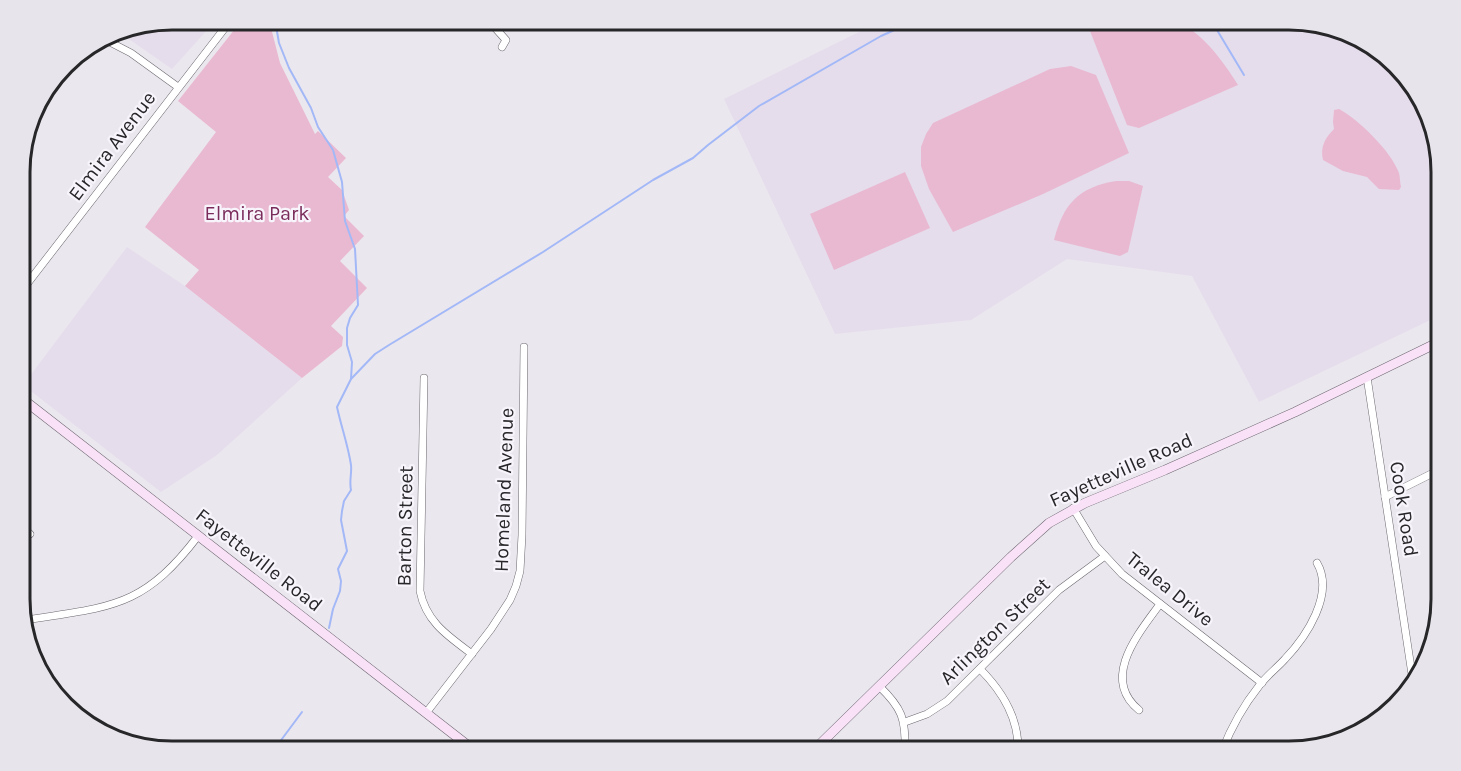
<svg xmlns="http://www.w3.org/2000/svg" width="1461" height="771" viewBox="0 0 1461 771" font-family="Karla,sans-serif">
	<rect width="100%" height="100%" fill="#ebe7ee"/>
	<!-- built -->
	<g fill="#e5ddec">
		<path d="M172,20H216L172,69L126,37L113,32Z"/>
		<path d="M883,20H1289L1357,35L1416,87L1440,153L1441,315L1259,402L1192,276L1067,259L971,320L835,334L724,99Z"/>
		<path d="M127,247L185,286L302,378L217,455L161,492L23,385Z"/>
	</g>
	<!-- green -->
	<g fill="#e9b9d1">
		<path d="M242,20H269L280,63L315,134L318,131L346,158L328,177L342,190L349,210L344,216L364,236L340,261L367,288L331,326L343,337L342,346L302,378L185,286L199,270L145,227L216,132L178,101Z"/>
		<path d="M1128,20C1140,20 1154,18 1166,20C1197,23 1223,61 1238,85L1139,128L1127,125L1090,31L1099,25Z"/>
		<path d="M1071,66L1096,75L1129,153L1043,194L953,232L929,189L921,166V147L926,134L933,123L1050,69Z"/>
		<path d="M1339,109C1359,120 1391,151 1399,173C1400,177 1400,183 1401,187L1399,190L1379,189L1367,177L1343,171L1323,160C1320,147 1325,138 1334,129L1333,122L1334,110Z"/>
		<path d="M905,172L930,228L834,270L810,214Z"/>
		<path d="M1116,181H1129L1143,186L1128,252L1120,256L1054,240C1063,204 1079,187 1116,181Z"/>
	</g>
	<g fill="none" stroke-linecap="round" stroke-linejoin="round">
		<!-- stream -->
		<g stroke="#a3b8f7" stroke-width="2">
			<path d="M275,20L279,43L289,68L311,108L318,127L333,150L342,182L345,221L355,249L358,305L350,318L347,328V345L352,362L351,379L337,407C341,426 348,445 351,465C352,473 349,481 351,490L344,501L342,511L341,520L347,551L338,569L341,581L340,591L333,609L329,628"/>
			<path d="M1211,20L1244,75"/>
			<path d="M351,379L375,354L389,345L543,252L653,180L693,158L708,145L759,106L881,36L917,20"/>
			<path d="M273,751L302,712"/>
		</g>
		<defs>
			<g id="street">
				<path d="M488,20L506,40L502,47"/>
				<path d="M559,20L581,22L593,20"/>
				<path d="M102,38L131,53L178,87"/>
				<path d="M20,293L231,20"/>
				<path d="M1367,377L1413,681"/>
				<path d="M424,378L420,591C426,622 448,636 472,654"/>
				<path d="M20,413L28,403"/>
				<path d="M1385,497L1441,469"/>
				<path d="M1073,508L1096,546L1122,574L1262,683"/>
				<path d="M21,526L30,534"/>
				<path d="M21,621C108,606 141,611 198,536"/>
				<path d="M980,669C1003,692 1019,718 1018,751"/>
				<path d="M879,686C902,708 906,719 905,751"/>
				<path d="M1139,710C1100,678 1139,633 1160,604"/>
				<path d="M426,713L491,629L510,600L516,586L520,571L522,535L524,347"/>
				<path d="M905,722L927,714L947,701L1059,590L1105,556"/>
				<path d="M1222,751C1231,728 1243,706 1259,686C1266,676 1276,669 1285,659C1306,637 1335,594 1317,563"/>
			</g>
			<g id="secondary">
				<path d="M20,397L475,751"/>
				<path d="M813,751L1011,557L1049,523L1085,503L1165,470L1295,412L1441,341"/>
			</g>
		</defs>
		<!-- street casing -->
		<use href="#street" stroke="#6c686f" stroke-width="8"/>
		<!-- secondary casing -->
		<use href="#secondary" stroke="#6c686f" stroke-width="10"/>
		<!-- street -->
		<use href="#street" stroke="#fff" stroke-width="7"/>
		<!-- secondary -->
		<use href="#secondary" stroke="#f9e1f8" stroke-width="9"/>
	</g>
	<g text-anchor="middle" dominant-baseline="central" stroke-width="4.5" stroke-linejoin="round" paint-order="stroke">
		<!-- street labels -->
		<g font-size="20" fill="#272628" stroke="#f8f4fc">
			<text transform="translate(112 146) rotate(-53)">Elmira Avenue</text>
			<text transform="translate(1121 470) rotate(-24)">Fayetteville Road</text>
			<text transform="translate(504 490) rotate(-88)">Homeland Avenue</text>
			<text transform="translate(1404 509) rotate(81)">Cook Road</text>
			<text transform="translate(405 526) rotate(-89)">Barton Street</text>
			<text transform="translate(259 560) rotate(38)">Fayetteville Road</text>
			<text transform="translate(1170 589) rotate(39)">Tralea Drive</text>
			<text transform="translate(995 631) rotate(-44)">Arlington Street</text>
		</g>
		<!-- park labels -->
		<g font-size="20" fill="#7a2b5a" stroke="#f8f4fc">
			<text x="257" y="213">Elmira Park</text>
		</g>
	</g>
	<!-- crop -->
	<path d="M0 0H1461V771H0ZM172 30H1289A142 142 0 0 1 1431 172V599A142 142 0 0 1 1289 741H172A142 142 0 0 1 30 599V172A142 142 0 0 1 172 30Z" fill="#e7e4eb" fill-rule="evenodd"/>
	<path fill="none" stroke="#272628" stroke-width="3" d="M172 30H1289A142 142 0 0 1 1431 172V599A142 142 0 0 1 1289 741H172A142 142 0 0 1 30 599V172A142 142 0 0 1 172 30Z"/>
</svg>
